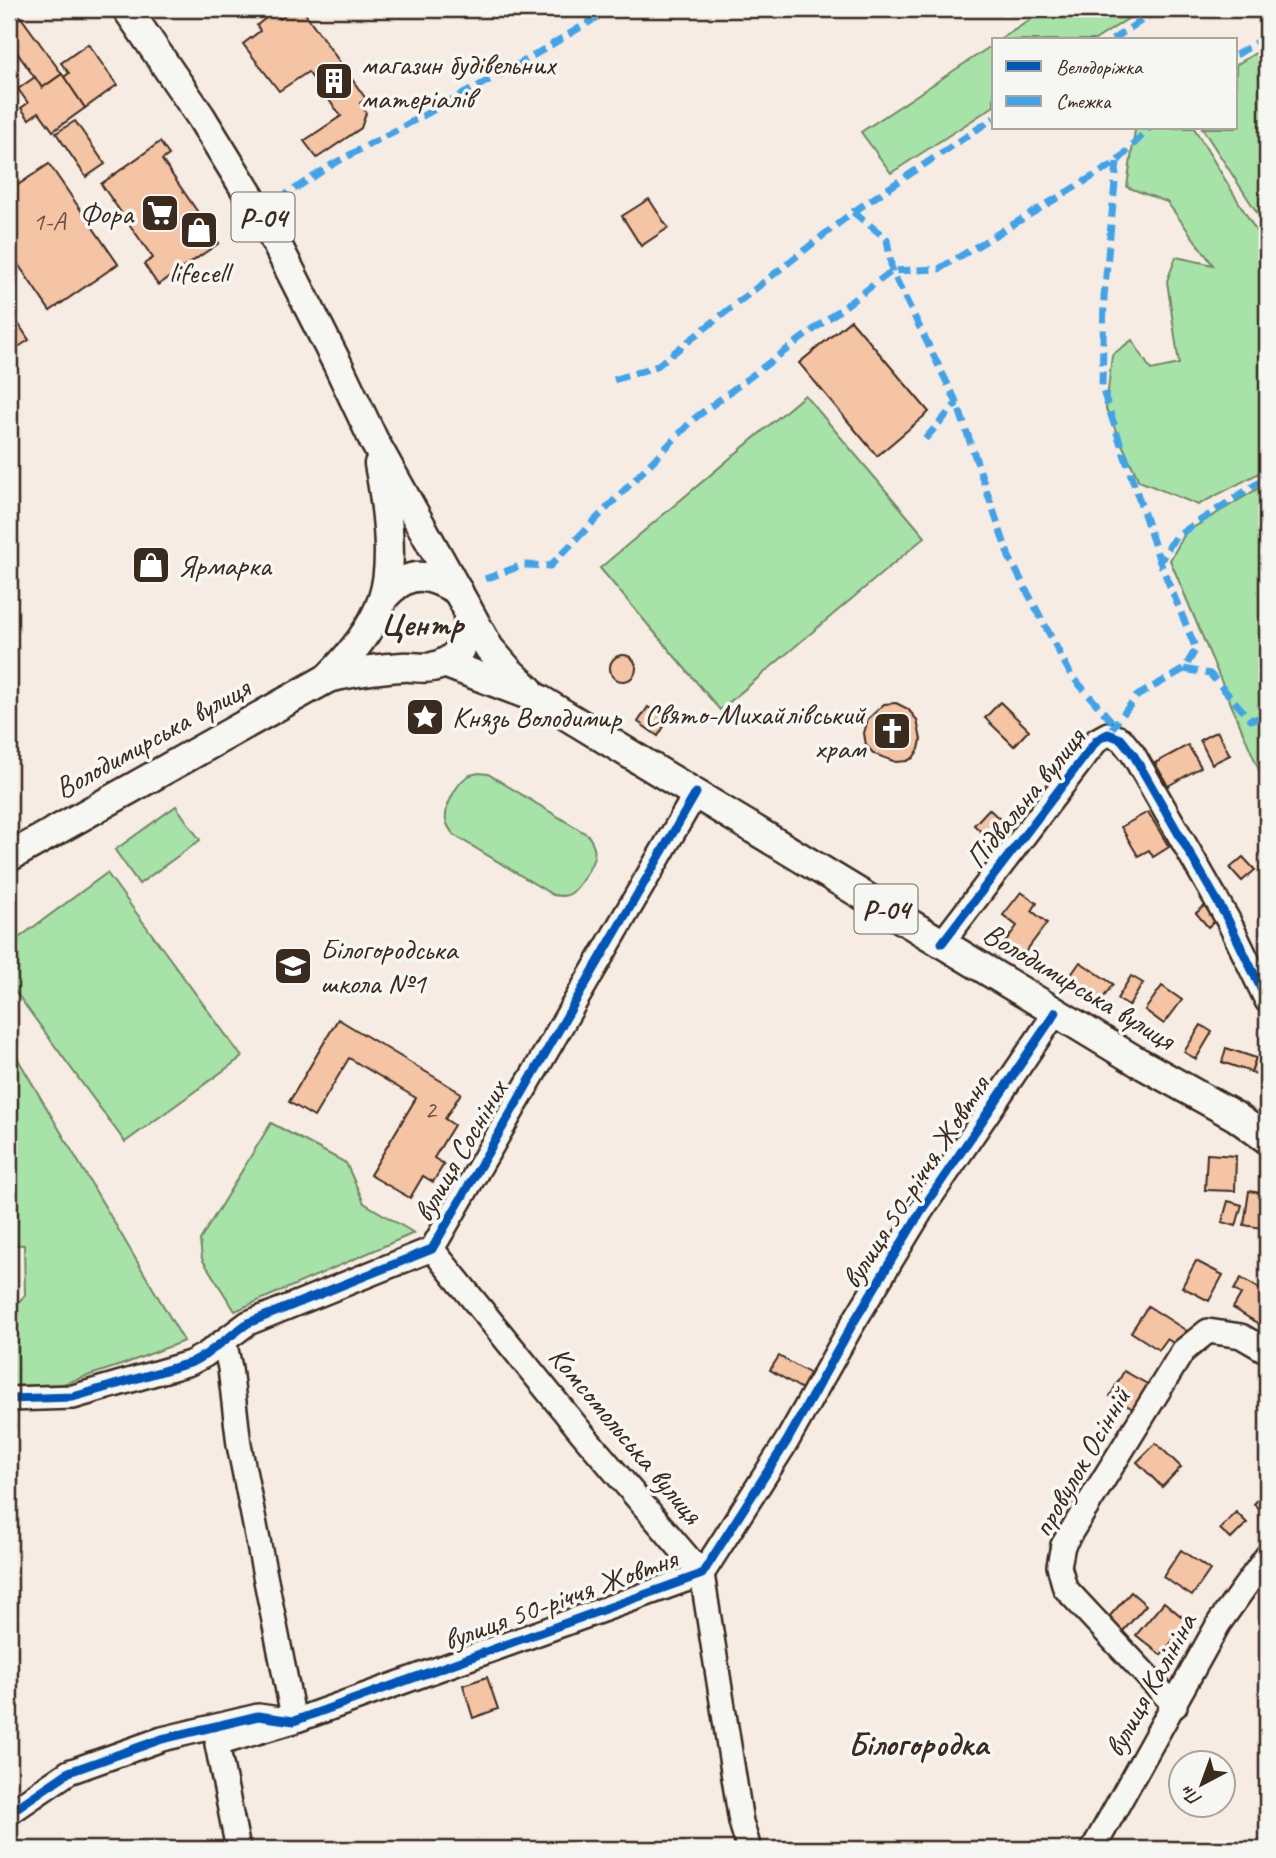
<svg xmlns="http://www.w3.org/2000/svg" width="1276" height="1858" viewBox="0 0 1276 1858" font-family="Caveat,sans-serif">
	<rect width="100%" height="100%" fill="#f6ece3"/>
	<filter id="ink" filterUnits="userSpaceOnUse"><feTurbulence type="fractalNoise" baseFrequency=".0143" numOctaves="2"/><feDisplacementMap in="SourceGraphic" scale="14" xChannelSelector="R" yChannelSelector="G"/><feConvolveMatrix kernelMatrix="1 2 1 2 8 2 1 2 1" color-interpolation-filters="sRGB"/></filter>
	<g filter="url(#ink)">
		<!-- green -->
		<g fill="#a7e3a9" stroke="#718664" stroke-width="2">
			<path d="M1047,9H1143L1095,40H999Z"/>
			<path d="M994,44V106L891,173L861,132Z"/>
			<path d="M1267,46V228L1202,128H1236V65Z"/>
			<path d="M1140,128H1194L1267,249V469L1198,505L1139,481L1106,409L1112,355L1132,340L1151,370L1179,364L1167,281L1176,257L1213,265L1167,202L1127,187L1135,130Z"/>
			<path d="M805,395L925,537L720,710L600,568Z"/>
			<path d="M1267,483V789L1170,560L1186,532Z"/>
			<path d="M479,773L488,774L588,835C592,842 596,848 594,856C593,865 578,889 570,894C565,897 559,896 553,895L454,835C450,830 447,826 446,820C444,807 457,783 468,776C472,774 475,774 479,773Z"/>
			<path d="M176,806L200,840L139,884L115,850Z"/>
			<path d="M107,873L242,1057L125,1142L9,983V945Z"/>
			<path d="M9,1044L184,1341L124,1364L63,1384L15,1386L9,1382V1313L25,1295L24,1245L9,1244Z"/>
			<path d="M271,1123L346,1163L364,1203L414,1233L235,1311L202,1259L200,1240Z"/>
		</g>
		<!-- building -->
		<g fill="#f5c4a5" stroke="#3b2a1e" stroke-width="2">
			<path d="M9,9H15L62,74L42,88L9,41Z"/>
			<path d="M294,9H302L366,99L360,103L366,113L361,128L317,158L304,141L341,116L308,72L279,91L243,44L260,31L257,25L274,12L280,19Z"/>
			<path d="M88,44L117,85L85,108L64,77L69,73L61,63Z"/>
			<path d="M62,74L85,108L53,131L39,112L29,119L21,108L28,103L18,89L35,77L42,88Z"/>
			<path d="M75,121L105,164L86,177L56,133Z"/>
			<path d="M160,142L169,155L162,160L219,243L158,285L144,264L153,258L101,184Z"/>
			<path d="M49,164L118,264L50,311L9,251V191Z"/>
			<path d="M649,199L668,228L641,246L622,216Z"/>
			<path d="M14,317L29,340L9,353V320Z"/>
			<path d="M851,320L929,412L877,456L799,363Z"/>
			<circle cx="623" cy="668" r="13"/>
			<path d="M1000,702L1029,730L1014,746L985,718Z"/>
			<path d="M896,703L908,709L917,720L921,740L919,749L913,758L907,761L896,762L874,754L866,745L864,733L868,719L884,704Z"/>
			<path d="M648,707L668,720L658,736L638,722Z"/>
			<path d="M1217,731L1230,755L1212,764L1200,740Z"/>
			<path d="M1188,745L1201,767L1168,786L1155,763Z"/>
			<path d="M989,809L1004,823L989,839L974,825Z"/>
			<path d="M1148,812L1169,847L1153,857L1149,850L1138,856L1121,827Z"/>
			<path d="M1243,857L1255,870L1242,881L1230,868Z"/>
			<path d="M1021,892L1037,903L1032,911L1047,923L1023,955L1005,942L1017,926L1003,915Z"/>
			<path d="M1210,902L1221,916L1208,927L1196,913Z"/>
			<path d="M1080,962L1113,984L1101,1001L1068,979Z"/>
			<path d="M1131,976L1143,983L1129,1006L1117,999Z"/>
			<path d="M1162,986L1182,1000L1164,1024L1145,1010Z"/>
			<path d="M338,1019L461,1093L445,1119L454,1125L434,1158L444,1164L433,1182L423,1176L410,1198L370,1175L416,1098L349,1058L314,1117L289,1102Z"/>
			<path d="M1201,1025L1212,1032L1196,1059L1184,1052Z"/>
			<path d="M1226,1048L1256,1058L1251,1072L1222,1062Z"/>
			<path d="M1256,1058L1267,1061V1078L1251,1072Z"/>
			<path d="M1207,1154L1236,1156L1235,1191L1205,1190Z"/>
			<path d="M1249,1191L1267,1194V1229L1244,1225Z"/>
			<path d="M1228,1201L1242,1205L1236,1226L1222,1222Z"/>
			<path d="M1196,1261L1223,1275L1209,1301L1182,1287Z"/>
			<path d="M1241,1278L1267,1293V1310L1259,1324L1233,1308L1241,1294L1234,1290Z"/>
			<path d="M1148,1306L1187,1331L1178,1346L1167,1339L1159,1350L1131,1332Z"/>
			<path d="M779,1356L811,1374L802,1389L770,1370Z"/>
			<path d="M1124,1371L1149,1385L1135,1410L1110,1396Z"/>
			<path d="M1156,1443L1181,1467L1162,1487L1137,1462Z"/>
			<path d="M1262,1495L1267,1501V1517L1254,1504Z"/>
			<path d="M1236,1512L1247,1523L1231,1539L1220,1529Z"/>
			<path d="M1181,1550L1210,1570L1192,1596L1163,1577Z"/>
			<path d="M1131,1592L1146,1605L1123,1631L1108,1618Z"/>
			<path d="M1164,1602L1188,1622L1161,1655L1136,1635Z"/>
			<path d="M487,1677L498,1709L473,1718L463,1685Z"/>
		</g>
		<g fill="none" stroke-linecap="round" stroke-linejoin="round">
			<defs>
				<g id="minor">
					<path d="M942,943L1097,740L1108,734L1121,739L1133,754L1228,920L1267,1001"/>
					<path d="M432,1249L581,1432L702,1574L741,1822L749,1849"/>
					<path d="M224,1341L230,1368L239,1445L294,1721L217,1744L238,1849"/>
					<path d="M9,1399L73,1397L190,1363L205,1355L248,1323L432,1249L696,793"/>
					<path d="M1175,1706L1065,1588L1059,1566L1063,1545L1183,1351L1208,1331L1241,1336L1267,1351"/>
					<path d="M9,1813L69,1772L162,1739L258,1716L294,1721L702,1574L787,1441L852,1325L921,1211L1056,1012"/>
					<path d="M1093,1849L1219,1623L1267,1556"/>
				</g>
				<g id="major">
					<path d="M127,9L201,117L266,223L337,363L374,441L467,608C472,634 461,662 432,667C425,669 417,667 410,667C403,666 395,668 388,668C368,670 348,673 328,678"/>
					<path d="M384,597C409,569 428,573 458,591"/>
					<path d="M467,608L489,648L509,671L529,690"/>
					<path d="M444,663L539,699L1138,1062L1235,1116L1267,1139"/>
					<path d="M9,857L328,678C350,655 373,629 383,598C395,562 386,501 379,464"/>
				</g>
			</defs>
			<!-- minor casing -->
			<use href="#minor" stroke="#3b2a1e" stroke-width="28"/>
			<!-- major casing -->
			<use href="#major" stroke="#3b2a1e" stroke-width="33"/>
			<!-- minor -->
			<use href="#minor" stroke="#f6f6f2" stroke-width="23"/>
			<!-- major -->
			<use href="#major" stroke="#f6f6f2" stroke-width="28"/>
			<!-- quiet -->
			<g stroke="#3fa3ea" stroke-width="7" stroke-dasharray="14 7" stroke-linecap="butt">
				<path d="M1112,40L1159,9"/>
				<path d="M1236,55L1267,36"/>
				<path d="M1117,162L1104,297L1102,388L1160,562"/>
				<path d="M259,212L333,164L521,63L611,9"/>
				<path d="M853,212L887,239L892,271L957,403L1009,557L1071,675L1115,725"/>
				<path d="M614,380L657,366L853,212L994,118"/>
				<path d="M925,439L957,403"/>
				<path d="M485,579L523,565L550,566L695,418L892,271L939,269L1117,162L1149,128"/>
				<path d="M1184,669L1210,674L1251,720L1267,716"/>
				<path d="M1110,731L1137,696L1184,669L1196,649L1160,562L1175,537L1267,477"/>
			</g>
			<defs>
				<g id="cycleway">
					<path d="M942,943L1097,740L1108,734L1121,739L1133,754L1228,920L1267,1001"/>
					<path d="M9,1399L73,1397L190,1363L205,1355L248,1323L432,1249L696,793"/>
					<path d="M9,1813L69,1772L162,1739L258,1716L294,1721L702,1574L787,1441L852,1325L921,1211L1056,1012"/>
				</g>
			</defs>
			<!-- cycleway casing -->
			<use href="#cycleway" stroke="#f6f6f2" stroke-width="13"/>
			<!-- cycleway -->
			<use href="#cycleway" stroke="#0057b8" stroke-width="9"/>
		</g>
	</g>
	<!-- icons -->
	<defs>
		<symbol id="building-square" viewBox="-11 -11 22 22"><rect x="-9" y="-9" width="18" height="18" rx="4" fill="#3b2a1e" stroke="#f6f6f2"/><path d="M-4-6H4V6H1V3H-1V6H-4ZM-2.5-4.3h1.7v1.8h-1.7ZM.8-4.3h1.7v1.8H.8ZM-2.5-1h1.7V.8h-1.7ZM.8-1h1.7V.8H.8Z" fill="#fff"/></symbol>
		<symbol id="supermarket-square" viewBox="-11 -11 22 22"><rect x="-9" y="-9" width="18" height="18" rx="4" fill="#3b2a1e" stroke="#f6f6f2"/><path d="M-6-5.5h2.5l.6 2H6L4.5 2H-2.5L-4.4-4H-6ZM-1.5 3.2a1.3 1.3 0 1 0 .1 0ZM3 3.2a1.3 1.3 0 1 0 .1 0Z" fill="#fff"/></symbol>
		<symbol id="shop-square" viewBox="-11 -11 22 22"><rect x="-9" y="-9" width="18" height="18" rx="4" fill="#3b2a1e" stroke="#f6f6f2"/><path d="M-5-2.5h2.3a2.7 3.5 0 0 1 5.4 0H5L5.5 6h-11ZM-1.5-2.5h3a1.5 2.3 0 0 0-3 0Z" fill="#fff"/></symbol>
		<symbol id="sight-square" viewBox="-11 -11 22 22"><rect x="-9" y="-9" width="18" height="18" rx="4" fill="#3b2a1e" stroke="#f6f6f2"/><path d="M0-6L1.8-2.2L6-1.7L2.9 1.2L3.7 5.4L0 3.3L-3.7 5.4L-2.9 1.2L-6-1.7L-1.8-2.2Z" fill="#fff"/></symbol>
		<symbol id="church-square" viewBox="-11 -11 22 22"><rect x="-9" y="-9" width="18" height="18" rx="4" fill="#3b2a1e" stroke="#f6f6f2"/><path d="M-1.2-6h2.4v3.5h3.3v2.4h-3.3V6h-2.4V-.1h-3.3v-2.4h3.3Z" fill="#fff"/></symbol>
		<symbol id="school-square" viewBox="-11 -11 22 22"><rect x="-9" y="-9" width="18" height="18" rx="4" fill="#3b2a1e" stroke="#f6f6f2"/><path d="M0-5L7-2L0 1L-7-2ZM-4 1L0 2.5L4 1V4Q0 6-4 4Z" fill="#fff"/></symbol>
	</defs>
	<g fill-rule="evenodd">
		<use href="#building-square" x="312" y="59" width="44" height="44"/>
		<use href="#supermarket-square" x="138" y="191" width="44" height="44"/>
		<use href="#shop-square" x="177" y="208" width="44" height="44"/>
		<use href="#shop-square" x="129" y="543" width="44" height="44"/>
		<use href="#sight-square" x="403" y="695" width="44" height="44"/>
		<use href="#church-square" x="870" y="709" width="44" height="44"/>
		<use href="#school-square" x="271" y="944" width="44" height="44"/>
	</g>
	<g text-anchor="middle" dominant-baseline="central" stroke-width="7" stroke-linejoin="round" paint-order="stroke">
		<!-- number labels -->
		<g font-size="26" fill="#6a5040">
			<text x="49" y="221">1-А</text>
			<text x="430" y="1109">2</text>
		</g>
		<!-- shield labels -->
		<g fill="#f6f6f2" stroke="#73675e" stroke-width="2">
			<rect x="231.5" y="192.5" width="63" height="49" rx="5"/>
			<rect x="854.5" y="884.5" width="63" height="49" rx="5"/>
		</g>
		<g font-size="28" font-weight="bold" fill="#3b2a1e">
			<text x="263" y="217">Р-04</text>
			<text x="886" y="909">Р-04</text>
		</g>
		<!-- poi labels -->
		<g font-size="30" fill="#3b2a1e" stroke="#f6f6f2" text-anchor="start">
			<text x="361" y="64">магазин будівельних<tspan x="361" dy="34">матеріалів</tspan></text>
			<text x="133" y="213" text-anchor="end">Фора</text>
			<text x="199" y="272" text-anchor="middle">lifecell</text>
			<text x="178" y="565">Ярмарка</text>
			<text x="865" y="714" text-anchor="end">Свято-Михайлівський<tspan x="865" dy="34">храм</tspan></text>
			<text x="452" y="717">Князь Володимир</text>
			<text x="320" y="949">Білогородська<tspan x="320" dy="34">школа №1</tspan></text>
		</g>
		<!-- street labels -->
		<g font-size="30" fill="#3b2a1e" stroke="#f6f6f2">
			<text transform="translate(152 738) rotate(-29)">Володимирська вулиця</text>
			<text transform="translate(1025 798) rotate(-51)">Підвальна вулиця</text>
			<text transform="translate(1079 986) rotate(31)">Володимирська вулиця</text>
			<text transform="translate(460 1151) rotate(-60)">вулиця Сосніних</text>
			<text transform="translate(915 1182) rotate(-57)">вулиця 50-річчя Жовтня</text>
			<text transform="translate(626 1435) rotate(50)">Комсомольська вулиця</text>
			<text transform="translate(1081 1462) rotate(-60)">провулок Осінній</text>
			<text transform="translate(560 1599) rotate(-20)">вулиця 50-річчя Жовтня</text>
			<text transform="translate(1150 1685) rotate(-61)">вулиця Калініна</text>
		</g>
		<!-- quarter labels -->
		<g font-size="33" font-weight="bold" fill="#3b2a1e" stroke="#f6f6f2">
			<text x="422" y="624">Центр</text>
			<text x="918" y="1744">Білогородка</text>
		</g>
	</g>
	<!-- margin -->
	<rect width="1276" height="1858" fill="none" stroke="#f6f6f2" stroke-width="35"/>
	<rect x="18" y="18" width="1241" height="1823" fill="none" stroke="#3b2a1e" stroke-width="2.5" filter="url(#ink)"/>
	<!-- legend -->
	<rect x="992" y="38" width="245" height="91" fill="#f6f6f2" stroke="#aba49d" stroke-width="2"/>
	<rect x="1006" y="61" width="35" height="10" fill="#0057b8" stroke="#aba49d" stroke-width="2"/>
	<text x="1056" y="74" font-size="21" fill="#3b2a1e">Велодоріжка</text>
	<rect x="1006" y="96" width="35" height="10" fill="#3fa3ea" stroke="#aba49d" stroke-width="2"/>
	<text x="1056" y="108" font-size="21" fill="#3b2a1e">Стежка</text>
	<!-- north arrow -->
	<g transform="translate(1202 1784) rotate(221)"><circle r="33" fill="#f6f6f2" stroke="#aba49d" stroke-width="2"/>
	<path d="M0-5L12 26L0 18L-12 26Z" fill="#3b2a1e"/>
	<text y="-10" font-size="19" font-weight="bold" text-anchor="middle" fill="#3b2a1e">Пн</text>
	</g>
</svg>
